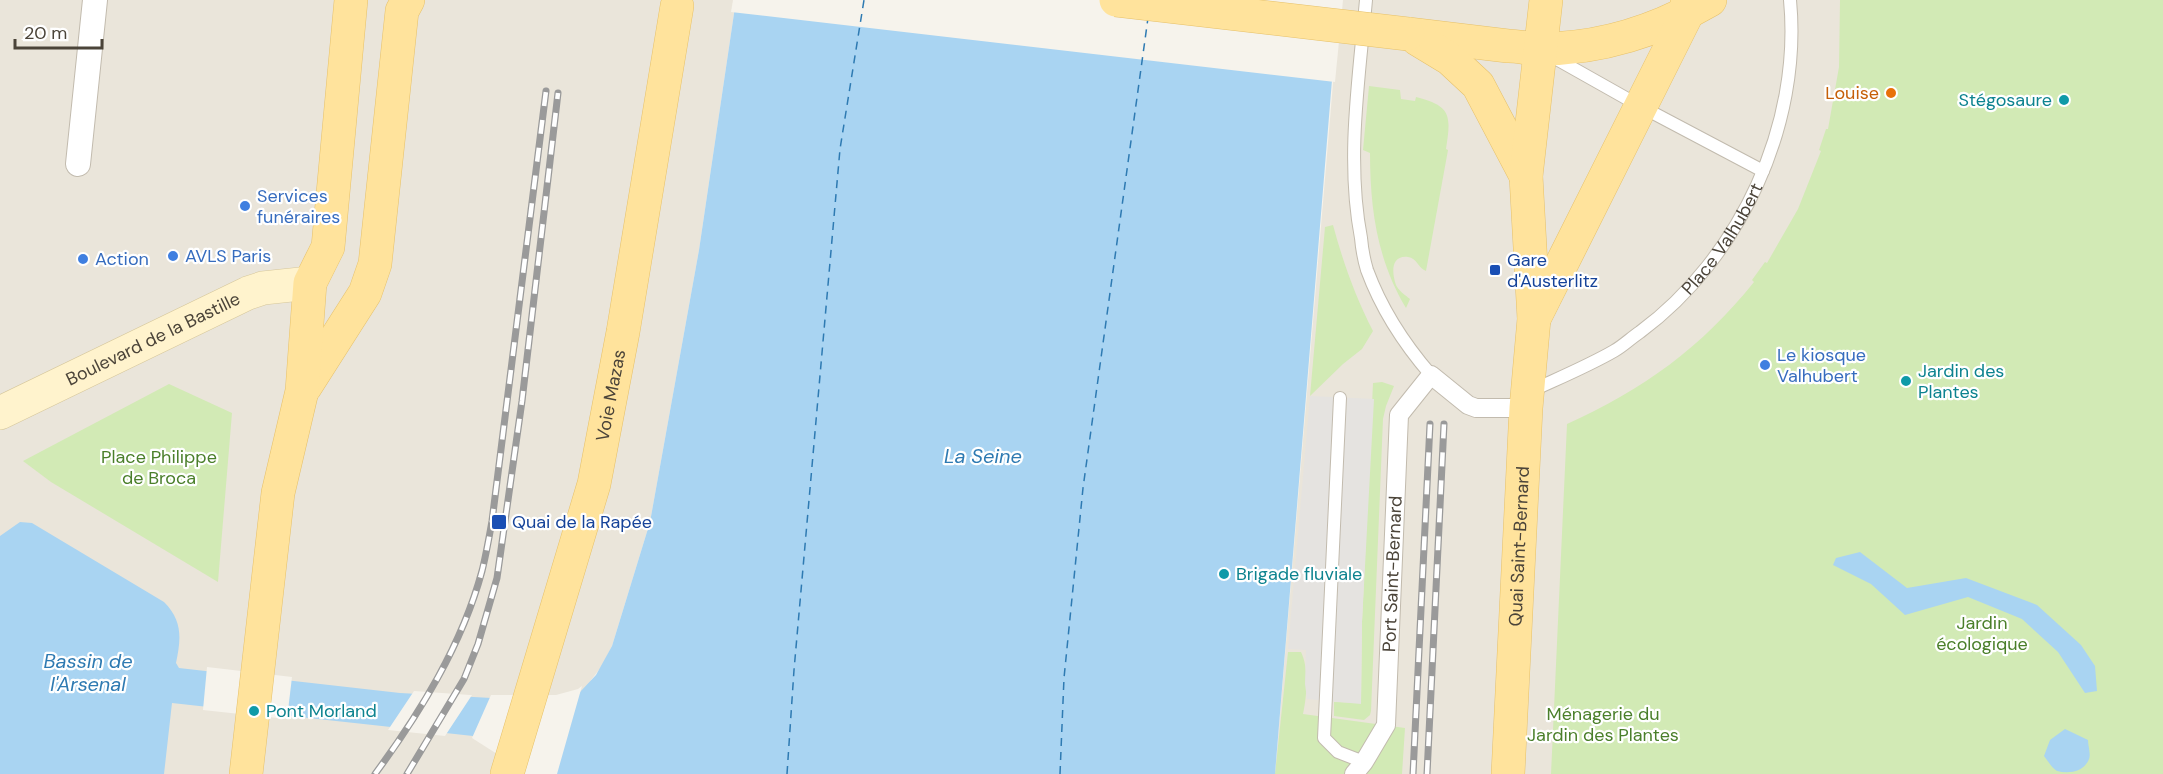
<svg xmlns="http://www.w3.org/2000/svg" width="2163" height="774" viewBox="0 0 2163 774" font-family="'DM Sans',sans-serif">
	<rect width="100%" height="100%" fill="#f6f3ec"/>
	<!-- residential -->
	<g fill="#eae5da">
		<path d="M0,0H736L699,250L650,522L612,646L602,666L591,680L558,774H0Z"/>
		<path d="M1340,0H2163V774H1275Z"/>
	</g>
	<!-- green -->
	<g fill="#d2eab5">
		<path d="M1840,0H2163V774H1551L1567,424C1643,390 1702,347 1754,282L1752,280L1765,262L1767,263L1798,209L1821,151L1819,150L1826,129H1828L1839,67Z"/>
		<path d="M1369,86L1400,90L1401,99L1415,101L1416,97C1452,106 1451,116 1446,149L1448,150L1426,271C1418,268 1417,258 1408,257C1390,255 1392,274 1396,285C1398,290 1405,295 1410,299L1406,308C1377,260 1370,208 1370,153L1363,150Z"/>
		<path d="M1333,225C1343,262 1355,296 1373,331L1362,349L1343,364L1310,396L1325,227Z"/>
		<path d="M1382,382L1394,386L1386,406L1383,419L1371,711L1370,715L1364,720L1334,716V702L1361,703L1362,622L1373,383Z"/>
		<path d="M169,384L232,413L218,582L51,482L23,461Z"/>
		<path d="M1288,652H1301C1309,668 1307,696 1303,714L1405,728L1402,774H1275Z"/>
	</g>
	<!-- parking -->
	<path fill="#e5e3e0" d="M1310,396L1374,399L1362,622L1361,704L1307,699L1305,684L1306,650L1288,649Z"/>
	<!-- water -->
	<g fill="#a9d4f2">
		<path d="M736,0L1332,80L1275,774H528L518,764L473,736L172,703L164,774H0V536L20,522L32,523L164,602C183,621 181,639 176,663L179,668L400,693L530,700L580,692L596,675L612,646L650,522L699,250Z"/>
		<path d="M1860,552L1907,588L1966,578L2037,605L2081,645L2095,666L2097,691L2085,693L2058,652L2022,619L1968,597L1905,615L1871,584L1833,565L1836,558Z"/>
		<path d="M2065,729L2088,740C2088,746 2091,754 2089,759C2084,772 2069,774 2057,771C2052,768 2048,761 2044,756L2050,740Z"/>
	</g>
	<!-- pier -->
	<g fill="#f6f3ec">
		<path d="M733,0H1343L1335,82L731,12Z"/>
		<path d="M207,667L292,677L287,719L203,710Z"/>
		<path d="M582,686L557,774H524L516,766L472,738L491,695H556L578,689Z"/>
		<path d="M414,691L470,695H472L445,736L388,730Z"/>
	</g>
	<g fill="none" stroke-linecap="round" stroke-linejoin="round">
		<!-- ferry -->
		<g stroke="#2e7ab2" stroke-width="1.5" stroke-dasharray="8 6" stroke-linecap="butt">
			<path d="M787,774L794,670L840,149L864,0"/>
			<path d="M1060,774L1064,678L1083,488L1148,18"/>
		</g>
		<defs>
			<g id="service">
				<path d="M1366,0C1359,78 1346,160 1361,238C1362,249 1364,260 1367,270C1381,308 1405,345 1431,375"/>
				<path d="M1553,57L1640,106L1763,171"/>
				<path id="s1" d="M1531,391C1559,378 1588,366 1614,351C1623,346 1631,338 1640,332C1740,258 1802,125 1790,0"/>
				<path d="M1340,398L1324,738L1338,752L1364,762"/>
			</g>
			<g id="pedestrian">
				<path id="s2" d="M1354,774L1364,762L1386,725L1399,415L1431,375L1468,405L1476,408H1526"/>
			</g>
			<path id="minor" d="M78,164L95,0"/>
			<g id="secondary">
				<path id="s3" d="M0,413L248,293L263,288L310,283"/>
			</g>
			<g id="primary">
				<path d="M1408,34C1441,38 1475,42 1508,46C1519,46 1530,49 1540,49C1600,49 1659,30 1710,0"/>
				<path d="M1417,39L1450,59L1478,85L1526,176"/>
				<path d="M1534,319L1687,14V0"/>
				<path d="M305,387L365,293L375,264L402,11L408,0"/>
				<path d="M246,774L278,493L302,391L310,283L328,247L351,0"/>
				<path id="s4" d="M507,774L594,484L623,332L677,6"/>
				<path id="s5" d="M1508,774L1526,408L1534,319L1526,176L1546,0"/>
			</g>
		</defs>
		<!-- service casing -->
		<use href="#service" stroke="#c2bbae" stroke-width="14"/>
		<!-- pedestrian casing -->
		<use href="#pedestrian" stroke="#c2bbae" stroke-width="20"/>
		<!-- minor casing -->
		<use href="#minor" stroke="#c2bbae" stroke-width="26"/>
		<!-- secondary casing -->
		<use href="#secondary" stroke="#d6c79b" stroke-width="34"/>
		<!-- primary casing -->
		<use href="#primary" stroke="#e6c16a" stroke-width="34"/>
		<!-- service -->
		<use href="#service" stroke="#fff" stroke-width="12"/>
		<!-- pedestrian -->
		<use href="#pedestrian" stroke="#fff" stroke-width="18"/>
		<!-- minor -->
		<use href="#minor" stroke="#fff" stroke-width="24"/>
		<!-- secondary -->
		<use href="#secondary" stroke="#fff3cd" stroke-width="33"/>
		<!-- primary -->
		<use href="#primary" stroke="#ffe39c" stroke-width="33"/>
		<defs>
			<g id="rail">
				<path d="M375,774C420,713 462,645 482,571C486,555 489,538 492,521L546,91"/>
				<path d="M407,774L464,679L478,644L497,578L522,401L558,93"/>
				<path d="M1413,774L1430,424"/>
				<path d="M1427,774L1444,424"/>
			</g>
		</defs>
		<!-- rail casing -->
		<use href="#rail" stroke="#9a9a9a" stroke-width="7"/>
		<!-- rail -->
		<use href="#rail" stroke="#fff" stroke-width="4.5" stroke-dasharray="14" stroke-linecap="butt"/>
		<defs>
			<path id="primary-bridge" d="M1116,0L1408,34"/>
		</defs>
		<!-- primary-bridge casing -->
		<use href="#primary-bridge" stroke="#e6c16a" stroke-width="34" stroke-linecap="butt"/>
		<!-- primary-bridge -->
		<use href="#primary-bridge" stroke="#ffe39c" stroke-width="33"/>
	</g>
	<!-- markers -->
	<circle fill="#e8710a" stroke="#fff" stroke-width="2" cx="1891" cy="93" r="6"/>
	<g fill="#0f9aa8" stroke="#fff" stroke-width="2">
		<circle cx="2064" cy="100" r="6"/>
		<circle cx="1906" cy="381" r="6"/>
		<circle cx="1224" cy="574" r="6"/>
		<circle cx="254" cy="711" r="6"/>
	</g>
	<g fill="#3f7fe0" stroke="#fff" stroke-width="2">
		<circle cx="245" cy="206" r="6"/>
		<circle cx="173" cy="256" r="6"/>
		<circle cx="83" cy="259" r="6"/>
		<circle cx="1765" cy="365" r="6"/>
	</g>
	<g fill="#1a4fb4" stroke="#fff" stroke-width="2">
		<rect x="1489" y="264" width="12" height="12" rx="3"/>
		<rect x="491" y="514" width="16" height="16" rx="3"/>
	</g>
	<g text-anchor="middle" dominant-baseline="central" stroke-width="4.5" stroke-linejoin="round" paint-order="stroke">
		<!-- food labels -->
		<g font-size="18" fill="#c56008" stroke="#fff" text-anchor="end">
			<text x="1879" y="93">Louise</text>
		</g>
		<!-- culture labels -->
		<g font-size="18" fill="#0d838f" stroke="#fff" text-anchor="start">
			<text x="2052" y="100" text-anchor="end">Stégosaure</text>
			<text x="1918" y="371">Jardin des<tspan x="1918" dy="21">Plantes</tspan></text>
			<text x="1236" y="574">Brigade fluviale</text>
			<text x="266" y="711">Pont Morland</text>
		</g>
		<!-- shop labels -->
		<g font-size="18" fill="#366cbe" stroke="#fff" text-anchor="start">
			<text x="257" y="196">Services<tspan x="257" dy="21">funéraires</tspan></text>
			<text x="185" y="256">AVLS Paris</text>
			<text x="95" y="259">Action</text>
			<text x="1777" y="355">Le kiosque<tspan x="1777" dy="21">Valhubert</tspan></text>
		</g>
		<!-- street labels -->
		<g font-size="18" fill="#4b4439" stroke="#fff">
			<text stroke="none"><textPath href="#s1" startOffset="250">Place Valhubert</textPath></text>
			<text stroke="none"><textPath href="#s3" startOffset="170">Boulevard de la Bastille</textPath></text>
			<text stroke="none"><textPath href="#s4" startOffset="393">Voie Mazas</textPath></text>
			<text stroke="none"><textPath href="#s5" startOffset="228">Quai Saint-Bernard</textPath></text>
			<text stroke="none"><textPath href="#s2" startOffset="210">Port Saint-Bernard</textPath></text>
		</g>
		<!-- transit labels -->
		<g font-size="18" fill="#164399" stroke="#fff" text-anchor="start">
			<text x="1507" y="260">Gare<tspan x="1507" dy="21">d'Austerlitz</tspan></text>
			<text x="512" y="522">Quai de la Rapée</text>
		</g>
		<!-- park labels -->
		<g font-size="18" fill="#4a7f2a" stroke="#fff">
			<text x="159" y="457">Place Philippe<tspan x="159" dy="21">de Broca</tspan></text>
			<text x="1982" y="623">Jardin<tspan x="1982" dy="21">écologique</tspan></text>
			<text x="1603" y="714">Ménagerie du<tspan x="1603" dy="21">Jardin des Plantes</tspan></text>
		</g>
		<!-- water labels -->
		<g font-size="20" font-style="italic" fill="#2e7ab2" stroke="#fff">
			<text x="983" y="456">La Seine</text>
			<text x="88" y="661">Bassin de<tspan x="88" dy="23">l'Arsenal</tspan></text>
		</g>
	</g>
	<!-- scale -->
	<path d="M15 39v9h87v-9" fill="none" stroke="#4b4439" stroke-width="3"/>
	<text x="24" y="39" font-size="18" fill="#4b4439" stroke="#ffffff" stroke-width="4.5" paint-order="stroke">20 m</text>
</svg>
